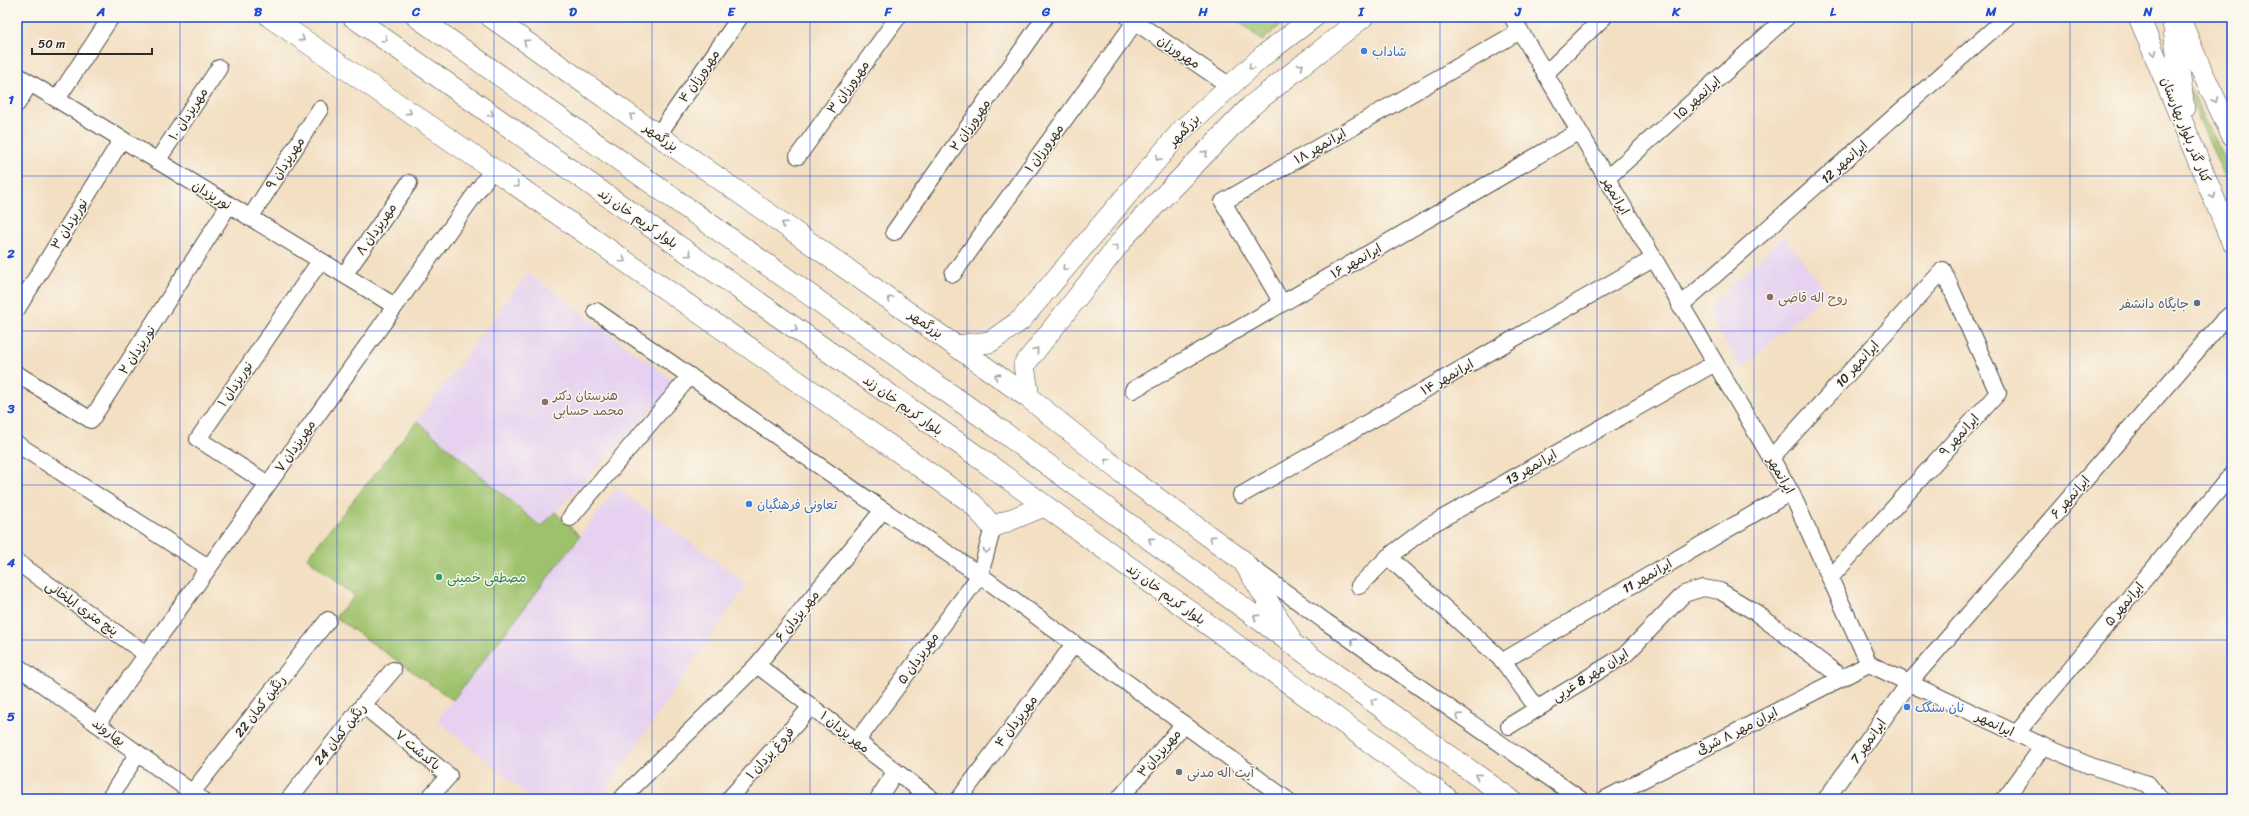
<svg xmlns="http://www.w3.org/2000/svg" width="2249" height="816" viewBox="0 0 2249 816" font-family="Sriracha,'Playpen Sans Arabic',sans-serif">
	<rect width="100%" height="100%" fill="#fbf7ec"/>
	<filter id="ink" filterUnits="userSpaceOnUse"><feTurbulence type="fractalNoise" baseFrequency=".025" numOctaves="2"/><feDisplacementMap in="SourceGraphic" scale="8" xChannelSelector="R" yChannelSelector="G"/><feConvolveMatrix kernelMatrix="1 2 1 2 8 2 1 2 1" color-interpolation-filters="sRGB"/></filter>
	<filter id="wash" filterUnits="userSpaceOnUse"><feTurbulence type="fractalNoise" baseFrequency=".012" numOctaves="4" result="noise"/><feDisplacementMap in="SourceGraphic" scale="16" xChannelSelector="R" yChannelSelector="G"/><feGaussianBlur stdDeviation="0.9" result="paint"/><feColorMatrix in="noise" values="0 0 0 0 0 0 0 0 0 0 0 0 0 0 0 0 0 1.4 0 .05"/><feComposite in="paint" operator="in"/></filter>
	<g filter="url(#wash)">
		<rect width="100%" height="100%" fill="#f3dfc2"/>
		<!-- built -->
		<g fill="#e6d2f0">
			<path d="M1783,236L1827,291L1741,369L1709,315L1712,304Z"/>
			<path d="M528,273L676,383L541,527L417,421Z"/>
			<path d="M617,488L747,584L600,799H533L437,720Z"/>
		</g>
		<!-- green -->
		<g fill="#9ec26c" stroke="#64764c">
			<path d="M1234,17H1290L1262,41Z"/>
			<path d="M2191,91L2232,173V193L2187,92Z"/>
			<path d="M417,421L541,527L555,512L580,536L453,700L335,617L355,596L307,558Z"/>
		</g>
	</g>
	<g filter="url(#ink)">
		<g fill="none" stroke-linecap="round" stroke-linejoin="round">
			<defs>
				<g id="minor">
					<path d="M1128,17L1230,86"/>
					<path d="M1512,17L1791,492L1869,664L2043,746L2091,766L2148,784L2160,799"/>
					<path d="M1545,74L1604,17"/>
					<path d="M17,75L395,306"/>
					<path d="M57,99L111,17"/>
					<path d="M17,104L30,83"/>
					<path d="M658,135L740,17"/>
					<path d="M798,156L898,17"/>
					<path d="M157,161L219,68"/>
					<path d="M1606,179L1787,17"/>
					<path d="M250,218L320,109"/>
					<path d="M894,232L1045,17"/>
					<path d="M953,274L1135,22"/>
					<path d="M344,275L409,183"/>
					<path d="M1282,303L1223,202L1520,31"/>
					<path d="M1680,306L2007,17"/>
					<path d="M17,309L122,139"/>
					<path d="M596,311L883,510"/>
					<path d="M17,374L91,420L229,205"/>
					<path d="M1133,390L1578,132"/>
					<path d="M17,444L208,567"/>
					<path d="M1771,458L1943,270L1998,393L1830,578"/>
					<path d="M268,484L198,439L320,261"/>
					<path d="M1241,495L1653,259"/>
					<path d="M570,518L690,376"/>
					<path d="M1388,557L1503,661L1537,708"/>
					<path d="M17,562L146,654"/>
					<path d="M1248,565L1326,622L1580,799"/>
					<path d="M1359,586L1388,557L1429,526L1715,363"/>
					<path d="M1503,661L1791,492"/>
					<path d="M757,665L932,799"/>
					<path d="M17,666L201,799"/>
					<path d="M363,705L449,776L428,799"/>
					<path d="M97,724L493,169"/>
					<path d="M1509,726L1625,655L1684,594L1703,588L1720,591L1755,612L1841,677"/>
					<path d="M2016,734L2232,474"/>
					<path d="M857,741L980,575L993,527"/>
					<path d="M109,799L138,753"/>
					<path d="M187,799L328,620"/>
					<path d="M289,799L363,705L393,670"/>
					<path d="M621,799L757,665L883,510L980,575L1286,799"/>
					<path d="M729,799L811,707"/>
					<path d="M878,799L895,772"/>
					<path d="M959,799L1074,644"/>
					<path d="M1119,799L1184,724"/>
					<path d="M1605,799L1869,664"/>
					<path d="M1826,799L1909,683L2221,323L2232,313"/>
					<path d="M2005,799L2043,746"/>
				</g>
				<g id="major">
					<path d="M270,17L493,169L972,503L993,527L1044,506"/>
					<path d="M353,17L967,449L1448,799"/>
					<path d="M417,17L988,421L1294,645L1510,799"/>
					<path d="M491,17L1029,398L1121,472L1243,561L1289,636"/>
					<path d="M2139,17L2232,242"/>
					<path d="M2179,17L2199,65L2232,135"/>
					<path d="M2173,22L2184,108"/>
					<path d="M956,346L990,342L1021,320L1182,130L1264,55L1314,17"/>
					<path d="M1029,398L1024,365L1127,234L1251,106L1363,17"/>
				</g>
			</defs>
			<!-- minor casing -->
			<use href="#minor" stroke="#494642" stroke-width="18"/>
			<!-- major casing -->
			<use href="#major" stroke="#494642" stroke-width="22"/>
			<!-- minor -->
			<use href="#minor" stroke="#fff" stroke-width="16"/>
			<!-- major -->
			<use href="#major" stroke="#fff" stroke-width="21"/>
		</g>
		<!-- one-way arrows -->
		<defs><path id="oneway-chevron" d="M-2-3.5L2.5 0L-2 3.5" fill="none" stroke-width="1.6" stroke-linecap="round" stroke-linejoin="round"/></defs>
		<g stroke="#a0a0a0">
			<use href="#oneway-chevron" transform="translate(302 39) rotate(34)"/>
			<use href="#oneway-chevron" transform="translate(385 39) rotate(35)"/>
			<use href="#oneway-chevron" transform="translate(526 42) rotate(-145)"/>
			<use href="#oneway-chevron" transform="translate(2154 53) rotate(68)"/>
			<use href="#oneway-chevron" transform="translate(1301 66) rotate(-38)"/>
			<use href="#oneway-chevron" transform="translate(1251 67) rotate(137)"/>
			<use href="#oneway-chevron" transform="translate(2215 100) rotate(65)"/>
			<use href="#oneway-chevron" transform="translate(409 112) rotate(34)"/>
			<use href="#oneway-chevron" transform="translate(491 114) rotate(35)"/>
			<use href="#oneway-chevron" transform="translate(632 116) rotate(-145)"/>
			<use href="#oneway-chevron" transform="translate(1205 153) rotate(-46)"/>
			<use href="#oneway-chevron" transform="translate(1158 158) rotate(131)"/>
			<use href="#oneway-chevron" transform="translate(517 185) rotate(35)"/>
			<use href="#oneway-chevron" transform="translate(2213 196) rotate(68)"/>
			<use href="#oneway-chevron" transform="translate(784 224) rotate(-145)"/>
			<use href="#oneway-chevron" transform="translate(1116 247) rotate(-52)"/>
			<use href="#oneway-chevron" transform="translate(689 254) rotate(35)"/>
			<use href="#oneway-chevron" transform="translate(623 260) rotate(35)"/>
			<use href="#oneway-chevron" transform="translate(1065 268) rotate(130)"/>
			<use href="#oneway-chevron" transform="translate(890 299) rotate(-145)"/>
			<use href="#oneway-chevron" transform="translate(795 329) rotate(35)"/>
			<use href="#oneway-chevron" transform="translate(1036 350) rotate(-52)"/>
			<use href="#oneway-chevron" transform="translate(997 376) rotate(-144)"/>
			<use href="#oneway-chevron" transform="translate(1107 461) rotate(-141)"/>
			<use href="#oneway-chevron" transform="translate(1212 538) rotate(-143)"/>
			<use href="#oneway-chevron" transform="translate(1151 540) rotate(-144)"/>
			<use href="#oneway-chevron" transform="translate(986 551) rotate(105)"/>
			<use href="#oneway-chevron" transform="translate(1256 617) rotate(-144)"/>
			<use href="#oneway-chevron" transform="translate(1353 641) rotate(-145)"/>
			<use href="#oneway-chevron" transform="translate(1373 701) rotate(-144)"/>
			<use href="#oneway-chevron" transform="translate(1459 716) rotate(-145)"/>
			<use href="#oneway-chevron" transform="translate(1478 776) rotate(-144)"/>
		</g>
	</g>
	<!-- grid -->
	<path fill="none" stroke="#1d4ed8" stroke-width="1" stroke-opacity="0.55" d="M180,17V799M337,17V799M494,17V799M652,17V799M810,17V799M967,17V799M1124,17V799M1282,17V799M1440,17V799M1597,17V799M1754,17V799M1912,17V799M2070,17V799M17,176H2232M17,331H2232M17,485H2232M17,640H2232"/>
	<!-- markers -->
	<g fill="#3f7fe0" stroke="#fbf7ec" stroke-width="1.5">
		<circle cx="1364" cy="51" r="4"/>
		<circle cx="749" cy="504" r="4"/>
		<circle cx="1907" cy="707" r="4"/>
	</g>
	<g fill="#8d6e63" stroke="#fbf7ec" stroke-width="1.5">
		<circle cx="1770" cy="297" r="4"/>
		<circle cx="545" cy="402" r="4"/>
	</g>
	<circle fill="#5c6f8a" stroke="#fbf7ec" stroke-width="1.5" cx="2197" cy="303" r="4"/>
	<circle fill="#2e9e5b" stroke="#fbf7ec" stroke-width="1.5" cx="439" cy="577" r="4"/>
	<circle fill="#6b7280" stroke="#fbf7ec" stroke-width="1.5" cx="1179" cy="772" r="4"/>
	<g text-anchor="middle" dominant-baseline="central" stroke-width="3" stroke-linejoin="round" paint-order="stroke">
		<!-- shop labels -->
		<g font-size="13" fill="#366cbe" stroke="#fbf7ec" text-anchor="start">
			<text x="1372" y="51">شاداب</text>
			<text x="757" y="504">تعاونی فرهنگیان</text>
			<text x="1915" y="707">نان سنگک</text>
		</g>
		<!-- street labels -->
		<g font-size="13" fill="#2b2b2b" stroke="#fbf7ec">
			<text transform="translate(1179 52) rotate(34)">مهرورزان</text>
			<text transform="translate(699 76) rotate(-55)">مهرورزان ۴</text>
			<text transform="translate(848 87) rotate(-54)">مهرورزان ۳</text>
			<text transform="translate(1697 98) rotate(-42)">ایرانمهر ۱۵</text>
			<text transform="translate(188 114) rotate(-57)">مهریزدان ۱۰</text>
			<text transform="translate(970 125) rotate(-55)">مهرورزان ۲</text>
			<text transform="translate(1184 130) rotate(-46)">بزرگمهر</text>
			<text transform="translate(2186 130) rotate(68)">کنار گذر بلوار بهارستان</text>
			<text transform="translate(661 137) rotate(35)">بزرگمهر</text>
			<text transform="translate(1320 146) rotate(-30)">ایرانمهر ۱۸</text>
			<text transform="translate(1044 148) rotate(-54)">مهرورزان ۱</text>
			<text transform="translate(1844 162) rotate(-42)">ایرانمهر 12</text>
			<text transform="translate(285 163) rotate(-57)">مهریزدان ۹</text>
			<text transform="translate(212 195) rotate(31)">نوریزدان</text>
			<text transform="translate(1616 196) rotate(60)">ایرانمهر</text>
			<text transform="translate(638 218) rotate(35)">بلوار کریم خان زند</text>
			<text transform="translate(69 224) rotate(-58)">نوریزدان ۳</text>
			<text transform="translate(376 229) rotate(-55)">مهریزدان ۸</text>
			<text transform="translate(1356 261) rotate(-30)">ایرانمهر ۱۶</text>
			<text transform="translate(926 324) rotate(35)">بزرگمهر</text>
			<text transform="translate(137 350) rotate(-57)">نوریزدان ۲</text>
			<text transform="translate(1857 364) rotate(-48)">ایرانمهر 10</text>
			<text transform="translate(1447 377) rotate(-30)">ایرانمهر ۱۴</text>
			<text transform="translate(235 384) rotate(-56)">نوریزدان ۱</text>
			<text transform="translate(903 405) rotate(35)">بلوار کریم خان زند</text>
			<text transform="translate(1959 435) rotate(-48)">ایرانمهر ۹</text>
			<text transform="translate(295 446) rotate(-55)">مهریزدان ۷</text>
			<text transform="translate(1531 467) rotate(-30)">ایرانمهر 13</text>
			<text transform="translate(1781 475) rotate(60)">ایرانمهر</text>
			<text transform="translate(2070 497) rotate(-49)">ایرانمهر ۶</text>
			<text transform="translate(1647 576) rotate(-30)">ایرانمهر 11</text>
			<text transform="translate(1166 594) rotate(36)">بلوار کریم خان زند</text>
			<text transform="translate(2124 604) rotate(-50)">ایرانمهر ۵</text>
			<text transform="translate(82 608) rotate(35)">پنج متری ایلخانی</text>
			<text transform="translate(797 616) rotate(-51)">مهر یزدان ۶</text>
			<text transform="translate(918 658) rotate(-54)">مهریزدان ۵</text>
			<text transform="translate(1590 675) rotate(-32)">ایران مهر 8 غربی</text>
			<text transform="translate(260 706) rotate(-52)">رنگین کمان 22</text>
			<text transform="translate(1016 721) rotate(-53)">مهریزدان ۴</text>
			<text transform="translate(1995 724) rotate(25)">ایرانمهر</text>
			<text transform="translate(1737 731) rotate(-27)">ایران مهر ٨ شرقی</text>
			<text transform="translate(109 732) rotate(36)">بهاروند</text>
			<text transform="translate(845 732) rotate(38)">مهر یزدان ۱</text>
			<text transform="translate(340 734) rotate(-51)">رنگین کمان 24</text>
			<text transform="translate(1868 741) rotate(-55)">ایرانمهر 7</text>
			<text transform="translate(418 750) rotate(40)">پاکدشت ۷</text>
			<text transform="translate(770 753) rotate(-48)">فروغ یزدان ۱</text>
			<text transform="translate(1159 753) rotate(-49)">مهریزدان۳</text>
		</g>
		<!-- education labels -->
		<g font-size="13" fill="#785e54" stroke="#fbf7ec" text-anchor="start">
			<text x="1778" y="297">روح اله قاضی</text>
			<text x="553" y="395">هنرستان دکتر<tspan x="553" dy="15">محمد حسابی</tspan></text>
		</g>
		<!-- service labels -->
		<g font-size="13" fill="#4e5e75" stroke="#fbf7ec" text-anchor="end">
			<text x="2189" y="303">جایگاه دانشفر</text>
		</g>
		<!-- leisure labels -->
		<g font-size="13" fill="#27864d" stroke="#fbf7ec" text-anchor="start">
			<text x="447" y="577">مصطفی خمینی</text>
		</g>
		<!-- worship labels -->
		<g font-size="13" fill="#5b616d" stroke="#fbf7ec" text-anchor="start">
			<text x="1187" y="772">آیت اله مدنی</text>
		</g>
	</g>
	<!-- margin -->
	<rect width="2249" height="816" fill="none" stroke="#fbf7ec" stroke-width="44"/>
	<!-- scale -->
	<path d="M32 48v6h120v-6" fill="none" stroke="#2b2b2b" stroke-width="2"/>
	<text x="38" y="48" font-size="12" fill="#2b2b2b" stroke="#fbf7ec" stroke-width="3" paint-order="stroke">50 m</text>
	<rect x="22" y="22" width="2205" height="772" fill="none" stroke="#1d4ed8" stroke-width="1.5"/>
	<g font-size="13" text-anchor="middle" font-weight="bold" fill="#1d4ed8">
		<text x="101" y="16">A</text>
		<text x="258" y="16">B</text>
		<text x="416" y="16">C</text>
		<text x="573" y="16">D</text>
		<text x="731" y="16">E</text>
		<text x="888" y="16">F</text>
		<text x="1046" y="16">G</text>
		<text x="1203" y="16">H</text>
		<text x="1361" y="16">I</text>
		<text x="1518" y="16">J</text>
		<text x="1676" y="16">K</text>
		<text x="1833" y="16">L</text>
		<text x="1991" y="16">M</text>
		<text x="2148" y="16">N</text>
		<text x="11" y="104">1</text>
		<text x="11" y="258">2</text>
		<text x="11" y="413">3</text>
		<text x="11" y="567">4</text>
		<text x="11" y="721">5</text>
	</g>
</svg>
